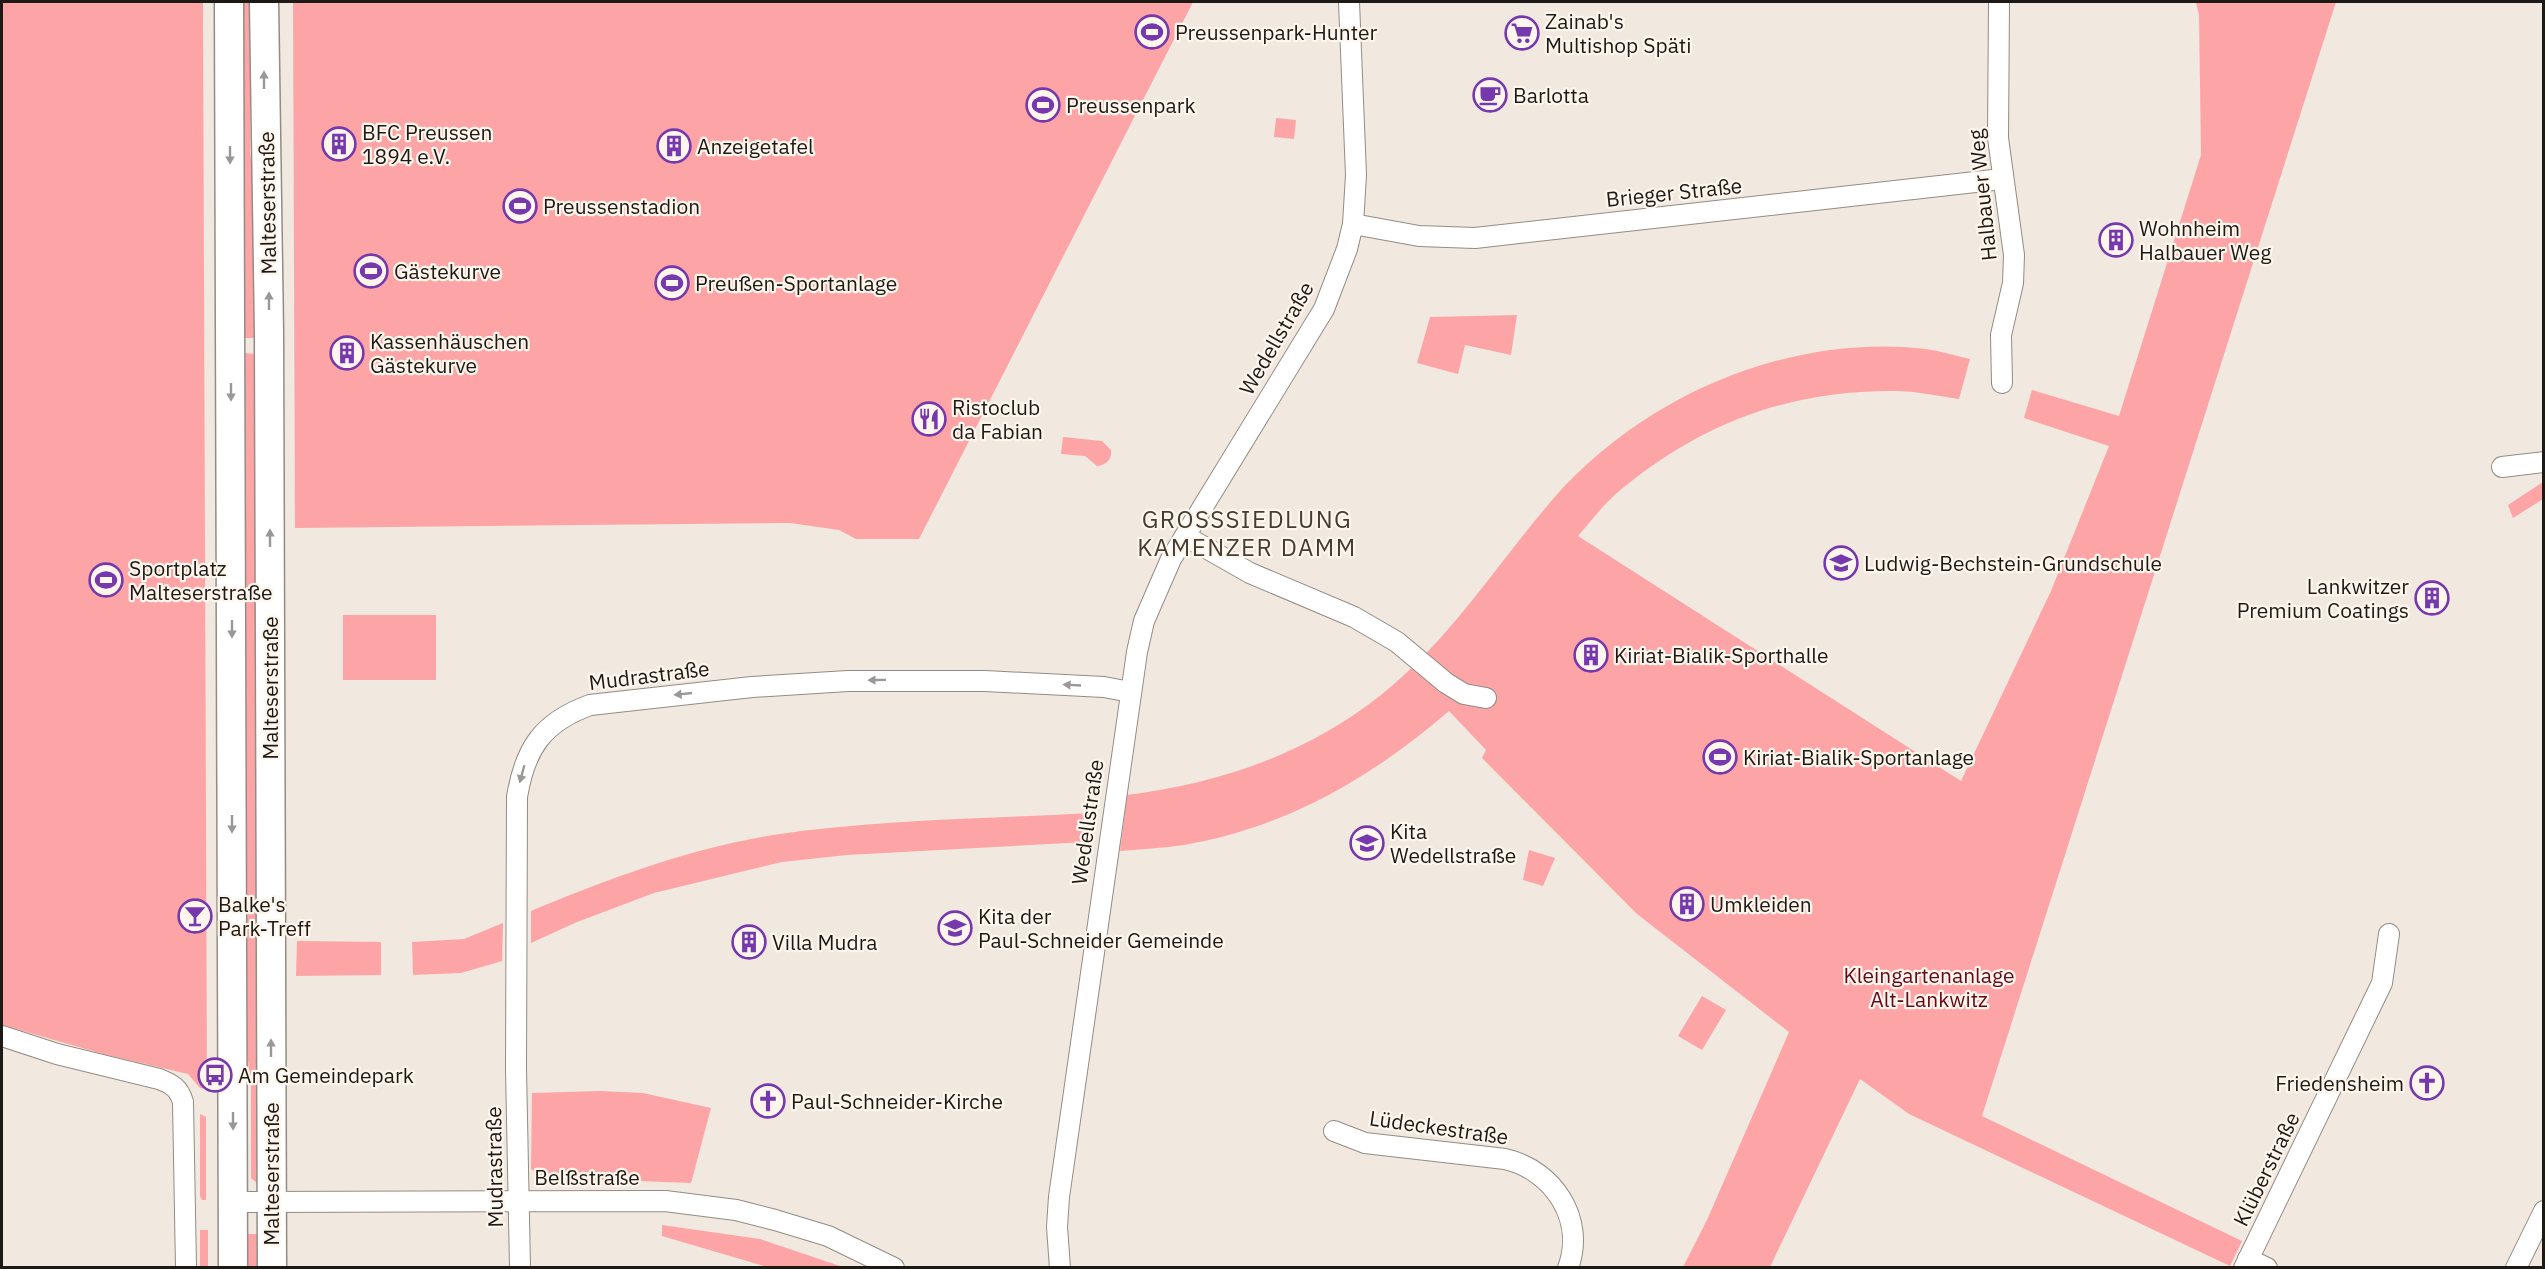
<svg xmlns="http://www.w3.org/2000/svg" width="2545" height="1269" viewBox="0 0 2545 1269" font-family="'IBM Plex Sans',sans-serif">
	<rect width="100%" height="100%" fill="#f1e8df"/>
	<!-- green -->
	<g fill="#fda5a6">
		<path d="M2,2H203L207,1089L200,1088L188,1074L103,1054L2,1025Z"/>
		<path d="M240,2H250V153L257,196L256,338H245Z"/>
		<path d="M293,2H1193L919,539H856L839,530L790,523L295,528Z"/>
		<path d="M2196,2H2336L1982,1116L2242,1241L2230,1266L1909,1114L1860,1079L1770,1267H1683L1707,1220L1789,1032L1637,914L1482,758L1486,750L1449,711C1373,777 1285,828 1184,845C1163,848 1141,849 1120,851L1127,795C1221,783 1306,754 1381,695C1449,641 1497,564 1553,499C1643,396 1788,333 1926,349C1941,351 1956,356 1970,359L1959,399C1938,396 1916,391 1895,391C1788,390 1700,424 1618,492C1603,505 1591,521 1578,536L1961,781L2051,591L2109,446L2024,418L2032,390L2119,416L2201,155L2199,15Z"/>
		<path d="M1276,118L1296,120L1294,139L1274,137Z"/>
		<path d="M1517,315L1511,355L1465,345L1458,374L1417,363L1430,317Z"/>
		<path d="M245,353L256,354L260,1182L257,1183L251,1178V1086L243,1020L242,355Z"/>
		<path d="M1063,437L1102,441L1111,450C1112,459 1107,465 1097,466L1085,456L1061,454Z"/>
		<path d="M2543,482V499L2513,518L2508,505Z"/>
		<rect x="343" y="615" width="93" height="65"/>
		<path d="M1091,813L1087,842L847,855L782,862L654,893L577,922L531,943V911C610,878 689,849 773,835C878,819 986,819 1091,813Z"/>
		<path d="M1529,850L1555,858L1543,886L1523,880Z"/>
		<path d="M503,923L502,961L461,973L413,975L412,942L464,939Z"/>
		<path d="M297,941L381,942V975L296,976Z"/>
		<path d="M1702,996L1726,1010L1702,1050L1678,1036Z"/>
		<path d="M600,1091L643,1093L711,1108L691,1183L613,1180H545L531,1169L532,1093Z"/>
		<path d="M200,1114L206,1117V1200H202L200,1196Z"/>
		<path d="M662,1225L760,1239L843,1267H767L662,1236Z"/>
		<rect x="200" y="1230" width="8" height="37"/>
		<path d="M243,1234H261L262,1267H243Z"/>
	</g>
	<g fill="none" stroke-linecap="round" stroke-linejoin="round">
		<defs>
			<g id="street">
				<path d="M1999,2L1998,138L2014,255L2013,283L2001,335L2002,383"/>
				<path d="M1353,224L1419,236L1475,238L2002,179"/>
				<path d="M2502,467L2544,462"/>
				<path d="M1185,536L1250,573L1354,617L1397,642L1446,683L1464,694L1486,698"/>
				<path d="M2,1036L57,1054L159,1079C172,1084 179,1088 183,1102L186,1268"/>
				<path d="M1334,1131L1365,1143L1505,1159C1553,1170 1586,1219 1568,1268"/>
				<path d="M233,1202L665,1201L736,1210L775,1220L828,1236L894,1268"/>
				<path d="M2248,1259L2267,1268"/>
				<path d="M520,1268L516,1069L517,797C525,748 543,722 590,705L752,687L848,681H985L1104,687L1130,692"/>
				<path d="M1060,1268L1057,1227L1059,1197L1137,652L1144,621L1171,559L1324,309L1347,249L1353,224L1356,175L1349,2"/>
				<path d="M2244,1268L2382,983L2389,934"/>
				<path d="M2516,1268L2544,1211"/>
			</g>
			<g id="secondary">
				<path d="M229,2L233,1268"/>
				<path d="M264,2L269,333L272,1268"/>
			</g>
		</defs>
		<!-- street casing -->
		<use href="#street" stroke="#948c84" stroke-width="22"/>
		<!-- secondary casing -->
		<use href="#secondary" stroke="#948c84" stroke-width="31"/>
		<!-- street -->
		<use href="#street" stroke="#fff" stroke-width="20"/>
		<!-- secondary -->
		<use href="#secondary" stroke="#fff" stroke-width="28"/>
	</g>
	<!-- one-way arrows -->
	<defs><path id="oneway-solid" d="M-6-.8H1V-3.2L6.5 0L1 3.2V.8H-6Z" transform="scale(1.5)"/></defs>
	<g fill="#999896">
		<use href="#oneway-solid" transform="translate(264 80) rotate(-90)"/>
		<use href="#oneway-solid" transform="translate(230 155) rotate(90)"/>
		<use href="#oneway-solid" transform="translate(269 301) rotate(-90)"/>
		<use href="#oneway-solid" transform="translate(231 392) rotate(90)"/>
		<use href="#oneway-solid" transform="translate(270 538) rotate(-90)"/>
		<use href="#oneway-solid" transform="translate(232 629) rotate(90)"/>
		<use href="#oneway-solid" transform="translate(877 680) rotate(179)"/>
		<use href="#oneway-solid" transform="translate(1072 685) rotate(-177)"/>
		<use href="#oneway-solid" transform="translate(683 694) rotate(174)"/>
		<use href="#oneway-solid" transform="translate(522 774) rotate(105)"/>
		<use href="#oneway-solid" transform="translate(232 824) rotate(90)"/>
		<use href="#oneway-solid" transform="translate(271 1048) rotate(-90)"/>
		<use href="#oneway-solid" transform="translate(233 1121) rotate(90)"/>
	</g>
	<!-- icons -->
	<defs>
		<symbol id="stadium-ring" viewBox="-11 -11 22 22"><circle r="9.5" fill="#fef6ec" stroke="#7538ad" stroke-width="1.5"/><path d="M0-5a6.5 5 0 1 0 0 10a6.5 5 0 1 0 0-10ZM-3.5-1.8h7v3.6h-7Z" fill="#7538ad"/></symbol>
		<symbol id="supermarket-ring" viewBox="-11 -11 22 22"><circle r="9.5" fill="#fef6ec" stroke="#7538ad" stroke-width="1.5"/><path d="M-6-5.5h2.5l.6 2H6L4.5 2H-2.5L-4.4-4H-6ZM-1.5 3.2a1.3 1.3 0 1 0 .1 0ZM3 3.2a1.3 1.3 0 1 0 .1 0Z" fill="#7538ad"/></symbol>
		<symbol id="cafe-ring" viewBox="-11 -11 22 22"><circle r="9.5" fill="#fef6ec" stroke="#7538ad" stroke-width="1.5"/><path d="M-5.5-4.5H6V0H3Q3 3.5 0 3.5H-2.5Q-5.5 3.5-5.5 0ZM3-3.2v2h1.7v-2ZM-6 4.5H4V6H-6Z" fill="#7538ad"/></symbol>
		<symbol id="building-ring" viewBox="-11 -11 22 22"><circle r="9.5" fill="#fef6ec" stroke="#7538ad" stroke-width="1.5"/><path d="M-4-6H4V6H1V3H-1V6H-4ZM-2.5-4.3h1.7v1.8h-1.7ZM.8-4.3h1.7v1.8H.8ZM-2.5-1h1.7V.8h-1.7ZM.8-1h1.7V.8H.8Z" fill="#7538ad"/></symbol>
		<symbol id="restaurant-ring" viewBox="-11 -11 22 22"><circle r="9.5" fill="#fef6ec" stroke="#7538ad" stroke-width="1.5"/><path d="M-5-6h1v4h1v-4h1v4h1v-4h1v5L-1.5 .5V6h-2V.5L-5-1ZM5-6V6H3V1.5H1.5Q1.5-4 5-6Z" fill="#7538ad"/></symbol>
		<symbol id="school-ring" viewBox="-11 -11 22 22"><circle r="9.5" fill="#fef6ec" stroke="#7538ad" stroke-width="1.5"/><path d="M0-5L7-2L0 1L-7-2ZM-4 1L0 2.5L4 1V4Q0 6-4 4Z" fill="#7538ad"/></symbol>
		<symbol id="bar-ring" viewBox="-11 -11 22 22"><circle r="9.5" fill="#fef6ec" stroke="#7538ad" stroke-width="1.5"/><path d="M-6-5H6L.8 .8V4.5H3.5V6h-7V4.5H-.8V.8Z" fill="#7538ad"/></symbol>
		<symbol id="bus-ring" viewBox="-11 -11 22 22"><circle r="9.5" fill="#fef6ec" stroke="#7538ad" stroke-width="1.5"/><path d="M-5-6H5V4H4V6H2V4H-2V6H-4V4H-5ZM-3.5-4V0h7V-4ZM-3.5 1.2v1.5H-2V1.2ZM2 1.2v1.5H3.5V1.2Z" fill="#7538ad"/></symbol>
		<symbol id="church-ring" viewBox="-11 -11 22 22"><circle r="9.5" fill="#fef6ec" stroke="#7538ad" stroke-width="1.5"/><path d="M-1.2-6h2.4v3.5h3.3v2.4h-3.3V6h-2.4V-.1h-3.3v-2.4h3.3Z" fill="#7538ad"/></symbol>
	</defs>
	<g fill-rule="evenodd">
		<use href="#stadium-ring" x="1133" y="13" width="38" height="38"/>
		<use href="#supermarket-ring" x="1503" y="14" width="38" height="38"/>
		<use href="#cafe-ring" x="1471" y="76" width="38" height="38"/>
		<use href="#stadium-ring" x="1024" y="86" width="38" height="38"/>
		<use href="#building-ring" x="320" y="125" width="38" height="38"/>
		<use href="#building-ring" x="655" y="127" width="38" height="38"/>
		<use href="#stadium-ring" x="501" y="187" width="38" height="38"/>
		<use href="#building-ring" x="2097" y="221" width="38" height="38"/>
		<use href="#stadium-ring" x="352" y="252" width="38" height="38"/>
		<use href="#stadium-ring" x="653" y="264" width="38" height="38"/>
		<use href="#building-ring" x="328" y="334" width="38" height="38"/>
		<use href="#restaurant-ring" x="910" y="400" width="38" height="38"/>
		<use href="#school-ring" x="1822" y="544" width="38" height="38"/>
		<use href="#stadium-ring" x="87" y="561" width="38" height="38"/>
		<use href="#building-ring" x="2413" y="579" width="38" height="38"/>
		<use href="#building-ring" x="1572" y="636" width="38" height="38"/>
		<use href="#stadium-ring" x="1701" y="738" width="38" height="38"/>
		<use href="#school-ring" x="1348" y="824" width="38" height="38"/>
		<use href="#building-ring" x="1668" y="885" width="38" height="38"/>
		<use href="#bar-ring" x="176" y="897" width="38" height="38"/>
		<use href="#school-ring" x="936" y="909" width="38" height="38"/>
		<use href="#building-ring" x="730" y="923" width="38" height="38"/>
		<use href="#bus-ring" x="196" y="1056" width="38" height="38"/>
		<use href="#church-ring" x="2408" y="1064" width="38" height="38"/>
		<use href="#church-ring" x="749" y="1082" width="38" height="38"/>
	</g>
	<g text-anchor="middle" dominant-baseline="central" stroke-width="4.5" stroke-linejoin="round" paint-order="stroke">
		<!-- poi labels -->
		<g font-size="21" fill="#1d1a16" stroke="#fef6ec" text-anchor="start">
			<text x="1545" y="21">Zainab's<tspan x="1545" dy="24">Multishop Späti</tspan></text>
			<text x="1175" y="32">Preussenpark-Hunter</text>
			<text x="1513" y="95">Barlotta</text>
			<text x="1066" y="105">Preussenpark</text>
			<text x="362" y="132">BFC Preussen<tspan x="362" dy="24">1894 e.V.</tspan></text>
			<text x="697" y="146">Anzeigetafel</text>
			<text x="543" y="206">Preussenstadion</text>
			<text x="2139" y="228">Wohnheim<tspan x="2139" dy="24">Halbauer Weg</tspan></text>
			<text x="394" y="271">Gästekurve</text>
			<text x="695" y="283">Preußen-Sportanlage</text>
			<text x="370" y="341">Kassenhäuschen<tspan x="370" dy="24">Gästekurve</tspan></text>
			<text x="952" y="407">Ristoclub<tspan x="952" dy="24">da Fabian</tspan></text>
			<text x="1864" y="563">Ludwig-Bechstein-Grundschule</text>
			<text x="129" y="568">Sportplatz<tspan x="129" dy="24">Malteserstraße</tspan></text>
			<text x="2409" y="586" text-anchor="end">Lankwitzer<tspan x="2409" dy="24">Premium Coatings</tspan></text>
			<text x="1614" y="655">Kiriat-Bialik-Sporthalle</text>
			<text x="1743" y="757">Kiriat-Bialik-Sportanlage</text>
			<text x="1390" y="831">Kita<tspan x="1390" dy="24">Wedellstraße</tspan></text>
			<text x="218" y="904">Balke's<tspan x="218" dy="24">Park-Treff</tspan></text>
			<text x="1710" y="904">Umkleiden</text>
			<text x="978" y="916">Kita der<tspan x="978" dy="24">Paul-Schneider Gemeinde</tspan></text>
			<text x="772" y="942">Villa Mudra</text>
			<text x="238" y="1075">Am Gemeindepark</text>
			<text x="2404" y="1083" text-anchor="end">Friedensheim</text>
			<text x="791" y="1101">Paul-Schneider-Kirche</text>
		</g>
		<!-- street labels -->
		<g font-size="21" fill="#1d1a16" stroke="#fef6ec">
			<text transform="translate(1674 192) rotate(-6)">Brieger Straße</text>
			<text transform="translate(1982 195) rotate(-96)">Halbauer Weg</text>
			<text transform="translate(267 203) rotate(-91)">Malteserstraße</text>
			<text transform="translate(1276 338) rotate(-60)">Wedellstraße</text>
			<text transform="translate(649 675) rotate(-7)">Mudrastraße</text>
			<text transform="translate(270 688) rotate(-90)">Malteserstraße</text>
			<text transform="translate(1087 822) rotate(-82)">Wedellstraße</text>
			<text transform="translate(1439 1127) rotate(8)">Lüdeckestraße</text>
			<text transform="translate(494 1167) rotate(-91)">Mudrastraße</text>
			<text transform="translate(2266 1169) rotate(-64)">Klüberstraße</text>
			<text transform="translate(271 1174) rotate(-90)">Malteserstraße</text>
			<text x="587" y="1177">Belßstraße</text>
		</g>
		<!-- park labels -->
		<g font-size="21" fill="#650719" stroke="#fef6ec">
			<text x="1929" y="975">Kleingartenanlage<tspan x="1929" dy="24">Alt-Lankwitz</tspan></text>
		</g>
		<!-- quarter labels -->
		<g font-size="24" letter-spacing="1.5" fill="#443d36" stroke="#fef6ec">
			<text x="1247" y="519">GROSSSIEDLUNG<tspan x="1247" dy="28">KAMENZER DAMM</tspan></text>
		</g>
	</g>
	<!-- border -->
	<rect width="2545" height="1269" fill="none" stroke="#1d1a16" stroke-width="6"/>
</svg>
